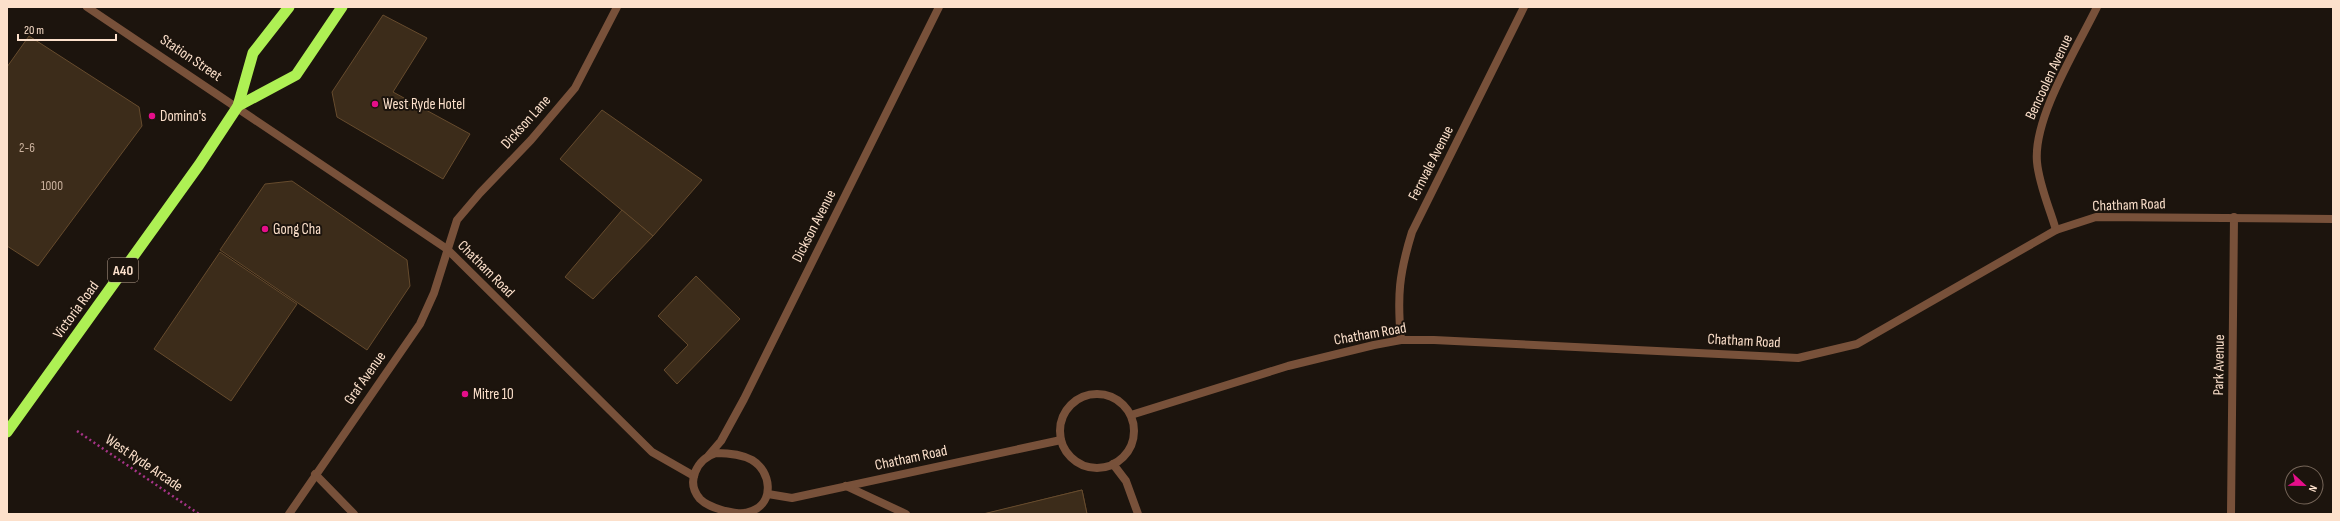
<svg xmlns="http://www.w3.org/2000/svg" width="2340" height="521" viewBox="0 0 2340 521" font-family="'Sofia Sans Condensed',sans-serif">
	<rect width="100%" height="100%" fill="#1c140d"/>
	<!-- building -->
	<g fill="#3c2c1a" stroke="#664b2d">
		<path d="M383,15L427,38L393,92L470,134L443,179L337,117L332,92Z"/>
		<path d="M29,36L139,107L142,126L38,266L7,246V67Z"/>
		<path d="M602,110L702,180L653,236L560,159Z"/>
		<path d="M292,181L407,260L410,286L367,350L220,250L265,184Z"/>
		<path d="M622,210L653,236L593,299L565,277Z"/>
		<path d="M220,252L297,304L231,401L154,349Z"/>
		<path d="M696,276L740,319L677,384L664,370L688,345L658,316Z"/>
		<path d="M1082,490L1087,514H983L989,513Z"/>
		<path d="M1082,490L1087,514H983Z"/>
	</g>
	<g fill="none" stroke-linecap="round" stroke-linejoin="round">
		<!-- path -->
		<path stroke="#a73488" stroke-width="2.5" stroke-dasharray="2 3" stroke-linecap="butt" d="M77,431L199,514"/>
		<!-- service -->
		<g stroke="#78513a" stroke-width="8">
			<path d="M315,474L354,514"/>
			<path d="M846,486L906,514"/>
			<path d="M289,514L420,324L434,293L457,220L480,193L531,140L575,88L617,7"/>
		</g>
		<!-- minor -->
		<g stroke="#78513a" stroke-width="8">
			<path d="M2056,230C2050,209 2039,185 2037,162C2033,118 2077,48 2097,7"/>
			<path d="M1401,340C1397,296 1399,274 1412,232L1524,7"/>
			<path d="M709,455L721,441L744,399L939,7"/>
			<path d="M1113,464L1126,481L1138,514"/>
			<path d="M2231,514L2234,217"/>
		</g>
		<!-- tertiary -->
		<g stroke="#78513a" stroke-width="8">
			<path d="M87,7L447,249L652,452L694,476"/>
			<circle cx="1097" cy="431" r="37"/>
			<path d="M1131,415L1288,366L1374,345L1401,340H1434L1798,358L1857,344L2056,230L2096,217L2333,219"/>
			<path d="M716,453C728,453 741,454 752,460C771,471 775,502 752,511C743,515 734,513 725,511C716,508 707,506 700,499C685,482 697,459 716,453Z"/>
			<path d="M768,494L792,498L1061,440"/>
		</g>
		<!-- trunk -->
		<g stroke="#aef054" stroke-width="11">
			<path d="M238,106L296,75L342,7"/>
			<path d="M7,432L199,165L238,106L253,53L289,7"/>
		</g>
	</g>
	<!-- markers -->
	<g fill="#e50e8a" stroke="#1c140d" stroke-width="1.5">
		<circle cx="375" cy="104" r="4"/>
		<circle cx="152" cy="116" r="4"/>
		<circle cx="265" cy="229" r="4"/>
		<circle cx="465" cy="394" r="4"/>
	</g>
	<g text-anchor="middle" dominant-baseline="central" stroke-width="4" stroke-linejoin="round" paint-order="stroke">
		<!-- number labels -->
		<g font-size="13" fill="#ccb39f">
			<text x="27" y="148">2-6</text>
			<text x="52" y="186">1000</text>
		</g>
		<!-- shield labels -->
		<rect fill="#1c140d" stroke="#b9a392" stroke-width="1" x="108" y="258" width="30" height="24" rx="3"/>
		<g font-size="14" font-weight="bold" fill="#fce0cb">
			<text x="123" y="270">A40</text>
		</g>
		<!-- street labels -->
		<g font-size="15" fill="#fce0cb" stroke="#1c140d">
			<text transform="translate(191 58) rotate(34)">Station Street</text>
			<text transform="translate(2049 77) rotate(-65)">Bencoolen Avenue</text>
			<text transform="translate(526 122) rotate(-48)">Dickson Lane</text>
			<text transform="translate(1431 163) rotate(-63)">Fernvale Avenue</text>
			<text transform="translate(2129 205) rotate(-2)">Chatham Road</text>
			<text transform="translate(814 226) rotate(-63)">Dickson Avenue</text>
			<text transform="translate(486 269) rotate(45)">Chatham Road</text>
			<text transform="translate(76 310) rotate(-54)">Victoria Road</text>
			<text transform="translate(1370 334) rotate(-10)">Chatham Road</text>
			<text transform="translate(1744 341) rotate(3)">Chatham Road</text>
			<text transform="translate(2219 365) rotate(-89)">Park Avenue</text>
			<text transform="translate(365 378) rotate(-55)">Graf Avenue</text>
			<text transform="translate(911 458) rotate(-12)">Chatham Road</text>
			<text transform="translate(144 463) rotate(34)">West Ryde Arcade</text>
		</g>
		<!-- poi labels -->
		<g font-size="15" fill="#fce0cb" stroke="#1c140d" text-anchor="start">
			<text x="383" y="104">West Ryde Hotel</text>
			<text x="160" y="116">Domino's</text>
			<text x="273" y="229">Gong Cha</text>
			<text x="473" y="394">Mitre 10</text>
		</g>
	</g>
	<!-- border -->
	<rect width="2340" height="521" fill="none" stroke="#fce0cb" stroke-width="16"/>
	<!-- north arrow -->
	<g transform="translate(2304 485) rotate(112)"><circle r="19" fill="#1c140d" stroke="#766659"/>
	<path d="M0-3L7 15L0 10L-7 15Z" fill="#e50e8a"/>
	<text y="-6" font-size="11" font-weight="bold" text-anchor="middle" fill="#fce0cb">N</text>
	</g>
	<!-- scale -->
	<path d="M18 34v6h98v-6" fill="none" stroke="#fce0cb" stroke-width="2"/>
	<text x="24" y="34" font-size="12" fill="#fce0cb" stroke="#1c140d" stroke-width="3" paint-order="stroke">20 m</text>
</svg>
